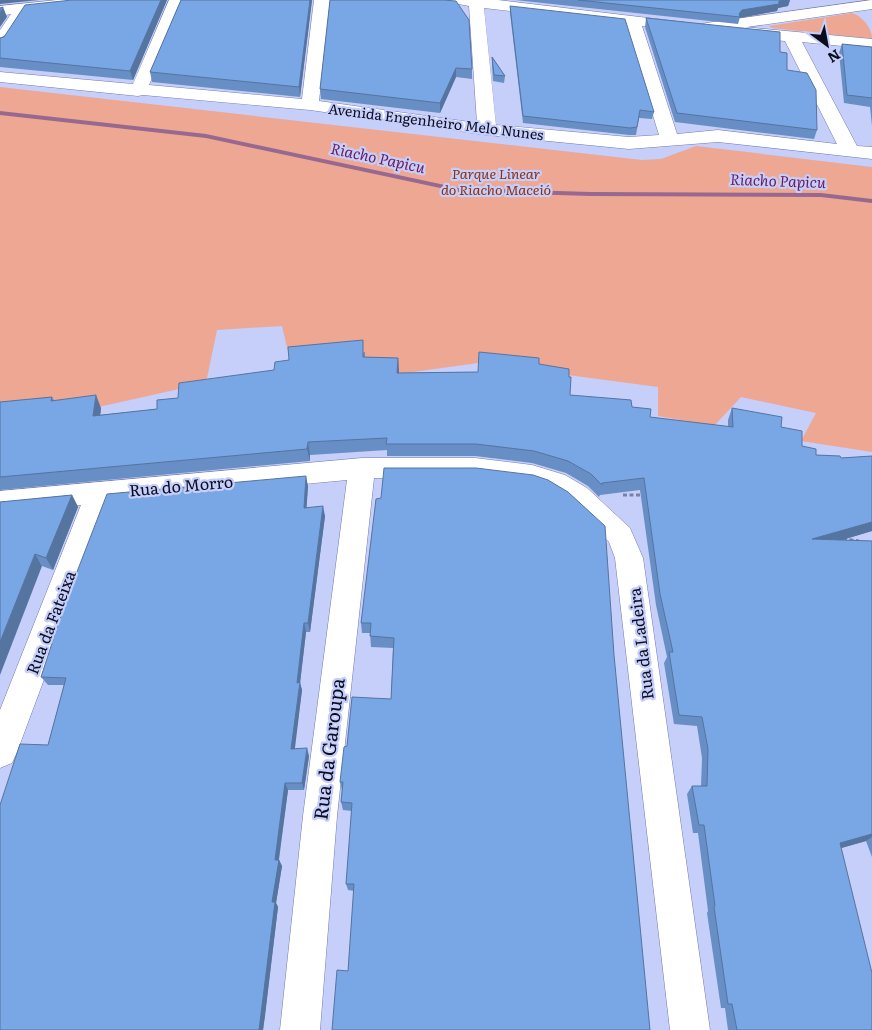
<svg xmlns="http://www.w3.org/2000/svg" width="872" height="1030" viewBox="0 0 872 1030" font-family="Literata,serif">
	<rect width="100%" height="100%" fill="#c6cefa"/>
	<!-- green -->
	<g fill="#eea792">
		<path d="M852,13C862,16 872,28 872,39L772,28L769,26Z"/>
		<path d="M0,87L642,160L661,159L696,146L872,167V452L801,441L816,413L741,397L714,426L658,416V387L478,363L391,375L289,356L282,326L217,330L206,383L85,410L0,417Z"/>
	</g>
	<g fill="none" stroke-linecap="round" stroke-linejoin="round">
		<!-- stream -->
		<path fill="#976890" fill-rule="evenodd" d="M0,111L206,134L459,188L591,192L821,193L872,199V203L821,197L591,196L459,192L206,138L0,115Z"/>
		<defs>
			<g id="minor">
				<path d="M57,0H105L102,3L97,5L27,12L6,45L0,47V30L11,14L0,16V6Z"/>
				<path d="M169,0H185L149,85L302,99L314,0H330L319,101L477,123L469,6L453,3L450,0H498L690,23L692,26L690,29L684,31L642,26L677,134L718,130L837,144L785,41L744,37L738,35L736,32L738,29L744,27L872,39V49L802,42L857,146L872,147V159L718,142L629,149L487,135L310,110L143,95L138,96L0,82V72L133,84ZM484,8L625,24L659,135L629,137L496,125Z"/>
				<path d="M872,0V9L706,33L700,31L698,28L700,25L706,23Z"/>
				<path d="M362,458H475L532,465L565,475L587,488L630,528L643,558L710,1030H670L615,558L609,542L587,520L567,502L547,490L532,485L475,478H374L337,816L320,1030H280L303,816L347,480L110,502L17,752L12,763L0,768V710L81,505L0,513V491Z"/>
			</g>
		</defs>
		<!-- minor casing -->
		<use href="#minor" stroke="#737bad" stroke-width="1"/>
		<!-- path -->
		<g stroke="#7c81a4" stroke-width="3" stroke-dasharray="4 2.5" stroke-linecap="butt">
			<path d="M623,495H645"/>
			<path d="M843,539L859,541"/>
		</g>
		<!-- minor -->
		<use href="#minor" fill="#fff" fill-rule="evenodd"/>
	</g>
	<!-- wall -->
	<g fill="#688fc5">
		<path d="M72,0H167L133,80L0,67V38Z"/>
		<path d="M181,0H312L300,97L152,82L150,72Z"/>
		<path d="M330,0L472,69V79L456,77L440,113L321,99L320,89Z"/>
		<path d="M515,0H790L788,6L778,8L777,11L740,17L738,24Z"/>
		<path d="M510,6L654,112L652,119L639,118L636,135H629L523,123L510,13Z"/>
		<path d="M646,18L780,52L787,70L817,130L814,139L675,122L645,27Z"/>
		<path d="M842,44L872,47V126L870,107L844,103L839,53Z"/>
		<path d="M492,57L505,76L504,83L493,81L492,64Z"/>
		<path d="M365,352V357L398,358L399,373L478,372L539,364L569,377L570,395L632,407L650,417L728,427V420L732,408L781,427L802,446L816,455L841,458L872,456V531L842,540L872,541V857L866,841L841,848L872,1030H728L725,1008H721L707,913L708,911L698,833H693L687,794L692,786H701L702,758L697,726L674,724L664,663L667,657L656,605L640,490L600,495L599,497L588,486L566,473L532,463L475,456H387V450L310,455V461L0,490V402L52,397L54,400L101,408L100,415L157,409L178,398L274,370Z"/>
		<path d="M476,468L348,971L354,891L348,890L346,884L352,811L343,810L341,802L342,790L340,782L347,746L391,699L393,648L371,647L370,633H362L361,623L381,498Z"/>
		<path d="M308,486L306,508L325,516L310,632H306L300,683L302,690L294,749L309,756L304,790H288L279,860L282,866L276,903L278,907L263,1030H0L48,745L64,685H48L41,677Z"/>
		<path d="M72,495L78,507L53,570L42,566L0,502Z"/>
	</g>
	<!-- shaded-wall -->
	<g fill="#5574a0">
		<path d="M0,0H39L0,4Z"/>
		<path d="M161,0H167L133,80L130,71Z"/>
		<path d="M310,0H312L300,97L299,87Z"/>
		<path d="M790,0L788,6L778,8L777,11L740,18L739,14L742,10L779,1Z"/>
		<path d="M3,7L7,17L0,27V13Z"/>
		<path d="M456,68V77L440,113V103Z"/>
		<path d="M398,358L399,370L398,386L397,373Z"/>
		<path d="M96,395L101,408L99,428L93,416Z"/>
		<path d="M308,442L310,455V461L307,449Z"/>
		<path d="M306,476L308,486L306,517L304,508Z"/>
		<path d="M72,495L78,507L53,570L46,558Z"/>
		<path d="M323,506L325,516L310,632L308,623Z"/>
		<path d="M872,522V531L805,551L812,539Z"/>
		<path d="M35,554L42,566L0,675V642Z"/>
		<path d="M304,623L306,632L300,683L302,690L294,756L291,749L297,683Z"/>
		<path d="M307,748L309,756L304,790L302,783Z"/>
		<path d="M285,783L288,790L278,864L279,860L282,866L276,903L278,907L265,1016L263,1030H259L272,902L275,860Z"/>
		<path d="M872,834V837L866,841L831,851L840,843Z"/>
	</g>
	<!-- building -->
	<g fill="#79a6e5" stroke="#5574a0">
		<path d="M72,0H161L130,71L0,58V38L4,37L25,5Z"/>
		<path d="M181,0H310L299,87L150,72Z"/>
		<path d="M330,0H443L456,1L469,20L472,69L456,68L440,103L320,89Z"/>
		<path d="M578,0H787L779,1V4L742,10L739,14L740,17Z"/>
		<path d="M510,6L625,19L654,112L640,110L637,127L630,128L523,116Z"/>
		<path d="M3,7L0,13V8Z"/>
		<path d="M646,18L780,32V52L787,53V70L807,73L816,90L817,130L677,113Z"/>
		<path d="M842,44L872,47V98L847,95Z"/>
		<path d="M492,57L505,76L494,75Z"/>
		<path d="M363,340V357L398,358L397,373L478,372L479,352L539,358V364L569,369V377H571L570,395L631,400L632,407L651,409L650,417L733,427L732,408L782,417L781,427L802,431V446L816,449V455L840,456L841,458L872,456V522L812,539L872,541V834L840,843L872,973V1030H737L732,1004H728L714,907L715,906L704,825H699L692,786H707L708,749L702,717L679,715L669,652H673L660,594L644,478L602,483V485L591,474L568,461L534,451L476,444H386L387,438L308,442L307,449L0,477V402L52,397L51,401L96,395L93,416L157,409V400L178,398L179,383L274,370L275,362L289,360L288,347Z"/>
		<path d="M384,468H476L533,475L548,480L568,492L605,526L614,655L650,1030H332L337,970L348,971L354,884H346L352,803L341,802L343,782H340L344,747L347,746L352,697L391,699L394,638L370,636L371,623H361L376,499L381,498Z"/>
		<path d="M306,476L304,508L323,506L308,623H304L297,683L300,682L291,749L307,748L302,783H285L275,860H279L272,902H275L259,1030H0V805L20,744L48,745L66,678L41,677L65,603L107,494Z"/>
		<path d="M72,495L46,558L35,554L0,642V502Z"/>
	</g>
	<g text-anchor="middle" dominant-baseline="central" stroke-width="4.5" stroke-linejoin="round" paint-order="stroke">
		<!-- far-street labels -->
		<g font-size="14" fill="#0a0c1f" stroke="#c6cefa">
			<text transform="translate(436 121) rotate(7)">Avenida Engenheiro Melo Nunes</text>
		</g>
		<!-- far-park labels -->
		<g font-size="14" font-style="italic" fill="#8e2f11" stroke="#c6cefa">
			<text x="496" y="173">Parque Linear<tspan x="496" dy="16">do Riacho Maceió</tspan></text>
		</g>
		<!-- far-water labels -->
		<g font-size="15" font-style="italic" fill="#691a5a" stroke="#c6cefa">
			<text transform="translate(378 157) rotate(12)">Riacho Papicu</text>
			<text transform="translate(778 180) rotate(2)">Riacho Papicu</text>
		</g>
		<!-- street labels -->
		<g font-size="16" fill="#0a0c1f" stroke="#c6cefa">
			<text transform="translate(181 485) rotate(-5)">Rua do Morro</text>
			<text transform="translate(50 622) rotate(-69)">Rua da Fateixa</text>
			<text transform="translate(640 644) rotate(-97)">Rua da Ladeira</text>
		</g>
		<!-- near-street labels -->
		<g font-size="19" fill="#0a0c1f" stroke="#c6cefa">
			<text transform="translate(328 749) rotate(-83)">Rua da Garoupa</text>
		</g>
	</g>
	<!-- north arrow -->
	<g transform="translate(827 45) rotate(148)" stroke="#c6cefa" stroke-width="4" paint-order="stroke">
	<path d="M0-4L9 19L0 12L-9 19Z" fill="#0a0c1f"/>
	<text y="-8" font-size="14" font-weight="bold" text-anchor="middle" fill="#0a0c1f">N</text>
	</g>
</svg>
